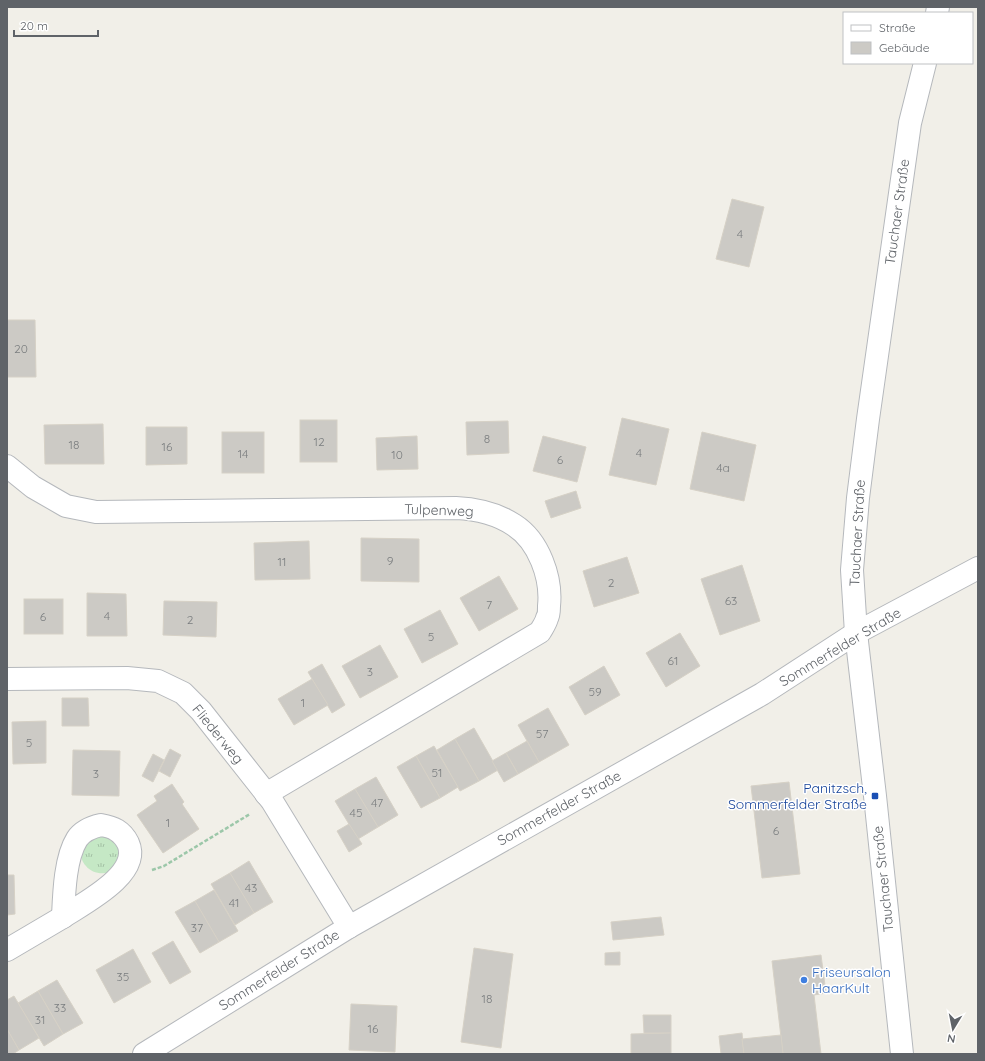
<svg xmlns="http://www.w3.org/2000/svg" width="985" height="1061" viewBox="0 0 985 1061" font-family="Quicksand,sans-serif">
	<defs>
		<pattern id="grass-tufts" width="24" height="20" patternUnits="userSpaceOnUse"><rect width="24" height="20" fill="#c5e8c5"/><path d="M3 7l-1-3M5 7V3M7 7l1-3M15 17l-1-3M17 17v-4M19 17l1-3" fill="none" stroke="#a3c0a4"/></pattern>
	</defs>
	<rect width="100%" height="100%" fill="#f1efe8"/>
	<!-- grass -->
	<path fill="url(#grass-tufts)" d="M94,834L116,840L121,855C119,859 117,865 114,869C107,876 92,874 86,866C82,862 81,857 81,852Z"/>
	<!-- building -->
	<g fill="#cccac5" stroke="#d6d1c6">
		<path d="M732,199L764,207L749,267L716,259Z"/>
		<path d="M7,320H35L36,377H7Z"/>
		<path d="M622,418L669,429L656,485L609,475Z"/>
		<rect x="300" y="420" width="37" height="42"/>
		<path d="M508,421L509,453L467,455L466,422Z"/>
		<path d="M103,424L104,464H45L44,425Z"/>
		<path d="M146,427H187V464L146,465Z"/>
		<rect x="222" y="432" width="42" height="41"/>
		<path d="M702,432L756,445L744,501L690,489Z"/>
		<path d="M417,436L418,469L377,470L376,438Z"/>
		<path d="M543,436L586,447L577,482L533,471Z"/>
		<path d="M576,491L581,508L551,518L545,501Z"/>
		<path d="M361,538L419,539V582L361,581Z"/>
		<path d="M309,541L310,579L255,580L254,543Z"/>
		<path d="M627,557L639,593L594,607L583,571Z"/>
		<path d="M742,565L760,621L720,635L701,579Z"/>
		<path d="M499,576L518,609L479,631L460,598Z"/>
		<path d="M87,593L126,594L127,636H87Z"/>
		<rect x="24" y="599" width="39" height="35"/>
		<path d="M164,601L217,602L216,637L163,635Z"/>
		<path d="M440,610L458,644L422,663L404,629Z"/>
		<path d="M680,633L700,666L666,687L646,653Z"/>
		<path d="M380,645L398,677L360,698L342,666Z"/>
		<path d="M322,664L345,705L332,713L308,672Z"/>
		<path d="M604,666L620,695L585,715L569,687Z"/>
		<path d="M312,679L328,705L294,725L278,699Z"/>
		<path d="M62,698H88L89,726H62Z"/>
		<path d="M548,708L569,745L539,762L518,725Z"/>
		<path d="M46,721V763L13,764L12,722Z"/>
		<path d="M474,728L498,770L479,781L455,739Z"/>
		<path d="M455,739L479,781L460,791L437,750Z"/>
		<path d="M527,741L539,762L518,774L506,753Z"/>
		<path d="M434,746L458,787L440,798L416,756Z"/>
		<path d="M170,749L181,755L170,777L159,771Z"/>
		<path d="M73,750L120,751L119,796L72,795Z"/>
		<path d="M506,753L518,774L504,782L492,761Z"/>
		<path d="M153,754L164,760L153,782L142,776Z"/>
		<path d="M416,756L440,798L421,808L397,767Z"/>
		<path d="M376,777L398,815L378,827L355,789Z"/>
		<path d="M789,782L800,874L762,878L751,786Z"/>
		<path d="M172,784L184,802L182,804L199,829L163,853L137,815L157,801L154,796Z"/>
		<path d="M355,789L378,827L358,839L335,801Z"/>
		<path d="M349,824L362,844L349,852L337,831Z"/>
		<path d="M249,861L273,902L254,913L230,873Z"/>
		<path d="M230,873L254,913L235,925L211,884Z"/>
		<path d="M7,875H14L15,914L7,915Z"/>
		<path d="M214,890L238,931L219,942L195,901Z"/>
		<path d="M195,901L219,942L200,953L175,912Z"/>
		<path d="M661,917L664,935L613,940L611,922Z"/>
		<path d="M173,941L191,972L170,984L152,953Z"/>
		<path d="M474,948L513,954L501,1048L461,1042Z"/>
		<path d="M133,949L151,982L114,1003L96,970Z"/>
		<path d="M620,952V965H605V953Z"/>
		<path d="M821,955L826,993L814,995L821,1054H783L772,961Z"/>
		<path d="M57,980L83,1023L63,1034L38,991Z"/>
		<path d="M38,991L63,1034L44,1046L18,1003Z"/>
		<path d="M14,996L39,1038L19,1050L7,1029V1000Z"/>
		<path d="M351,1004L397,1006L395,1052L349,1050Z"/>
		<path d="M643,1015H671V1033H644Z"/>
		<path d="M7,1029L19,1050L13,1054H7Z"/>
		<path d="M671,1033V1054H631V1034Z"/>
		<path d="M742,1033L744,1054H721L719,1036Z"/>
		<path d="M781,1035L783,1054H744L742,1039Z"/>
	</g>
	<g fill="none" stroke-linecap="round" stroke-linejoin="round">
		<defs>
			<g id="minor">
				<path d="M937,13L938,7"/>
				<path d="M7,466L33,487L66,506L96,512L456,508C477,509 496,513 514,525C539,541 552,578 549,606C549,610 549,615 547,618C546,623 542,628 540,632L266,794"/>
				<path d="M7,679L127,678L158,681L183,693L201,711L272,801L349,927"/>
				<path d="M101,825C113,827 122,831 128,843C142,874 84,903 63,917C64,894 65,858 77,839C83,830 92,827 101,825Z"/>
				<path d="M7,950L63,917"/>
				<path d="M144,1054L349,927L762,694L856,633L978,568"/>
				<path d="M902,1054L875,796L856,633L852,570L858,498L868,419L910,123L925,63"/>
			</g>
		</defs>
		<!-- minor casing -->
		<use href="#minor" stroke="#b5b8bc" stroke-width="24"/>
		<!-- path -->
		<path stroke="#9cc7a9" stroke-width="2.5" stroke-dasharray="4 2" stroke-linecap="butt" d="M152,870L164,866L250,814"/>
		<!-- minor -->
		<use href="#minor" stroke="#fff" stroke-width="22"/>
	</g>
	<!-- markers -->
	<rect fill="#1a4fb4" stroke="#fff" stroke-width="1.5" x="871" y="792" width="8" height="8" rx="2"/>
	<circle fill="#3f7fe0" stroke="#fff" stroke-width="1.5" cx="804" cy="980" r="4"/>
	<g text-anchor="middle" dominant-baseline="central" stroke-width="3" stroke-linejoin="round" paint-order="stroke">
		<!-- number labels -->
		<g font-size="12" fill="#7a7d7f">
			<text x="740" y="233">4</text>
			<text x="21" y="348">20</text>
			<text x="487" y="438">8</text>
			<text x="319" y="441">12</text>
			<text x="74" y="444">18</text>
			<text x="167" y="446">16</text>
			<text x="639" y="452">4</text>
			<text x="243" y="453">14</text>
			<text x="397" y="454">10</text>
			<text x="560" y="459">6</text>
			<text x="723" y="467">4a</text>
			<text x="390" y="560">9</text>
			<text x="282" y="561">11</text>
			<text x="611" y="582">2</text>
			<text x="731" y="600">63</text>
			<text x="489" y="604">7</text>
			<text x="107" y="615">4</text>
			<text x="43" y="616">6</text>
			<text x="190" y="619">2</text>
			<text x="431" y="636">5</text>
			<text x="673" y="660">61</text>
			<text x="370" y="671">3</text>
			<text x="595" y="691">59</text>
			<text x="303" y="702">1</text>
			<text x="542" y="733">57</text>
			<text x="29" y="742">5</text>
			<text x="437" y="772">51</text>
			<text x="96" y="773">3</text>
			<text x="377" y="802">47</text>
			<text x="356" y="812">45</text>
			<text x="168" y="822">1</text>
			<text x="776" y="830">6</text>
			<text x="251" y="887">43</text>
			<text x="234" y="902">41</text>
			<text x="197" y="927">37</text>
			<text x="123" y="976">35</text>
			<text x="487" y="998">18</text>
			<text x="60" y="1007">33</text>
			<text x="40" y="1019">31</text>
			<text x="373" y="1028">16</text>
		</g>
		<!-- street labels -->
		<g font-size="14" fill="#5f6368" stroke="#fff">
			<text transform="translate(897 212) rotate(-82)">Tauchaer Straße</text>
			<text transform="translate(439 510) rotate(2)">Tulpenweg</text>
			<text transform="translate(857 533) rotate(-87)">Tauchaer Straße</text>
			<text transform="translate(840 647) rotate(-31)">Sommerfelder Straße</text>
			<text transform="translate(218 734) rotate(51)">Fliederweg</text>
			<text transform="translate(559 808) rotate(-29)">Sommerfelder Straße</text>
			<text transform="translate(883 879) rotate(-96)">Tauchaer Straße</text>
			<text transform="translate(279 970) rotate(-32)">Sommerfelder Straße</text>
		</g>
		<!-- transit labels -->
		<g font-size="14" fill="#164399" stroke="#fff" text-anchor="end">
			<text x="867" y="788">Panitzsch,<tspan x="867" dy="16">Sommerfelder Straße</tspan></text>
		</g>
		<!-- shop labels -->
		<g font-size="14" fill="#366cbe" stroke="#fff" text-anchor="start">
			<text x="812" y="972">Friseursalon<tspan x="812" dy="16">HaarKult</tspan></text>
		</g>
	</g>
	<!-- border -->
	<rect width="985" height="1061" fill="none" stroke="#5f6368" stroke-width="16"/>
	<!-- legend -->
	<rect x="843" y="12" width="130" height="52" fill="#ffffff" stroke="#bfc1c3"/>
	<rect x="851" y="25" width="20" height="6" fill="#ffffff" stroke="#bfc1c3"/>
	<text x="879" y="32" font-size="12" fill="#5f6368">Straße</text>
	<rect x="851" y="42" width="20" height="12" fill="#cccac5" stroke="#bfc1c3"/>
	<text x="879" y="52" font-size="12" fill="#5f6368">Gebäude</text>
	<!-- north arrow -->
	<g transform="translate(953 1029) rotate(190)" stroke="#ffffff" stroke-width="3" paint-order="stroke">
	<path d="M0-3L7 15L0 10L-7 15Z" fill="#5f6368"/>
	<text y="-6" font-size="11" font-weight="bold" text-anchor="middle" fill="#5f6368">N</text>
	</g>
	<!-- scale -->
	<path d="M14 30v6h84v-6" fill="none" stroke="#5f6368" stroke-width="2"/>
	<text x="20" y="30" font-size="12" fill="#5f6368" stroke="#ffffff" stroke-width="3" paint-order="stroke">20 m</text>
</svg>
